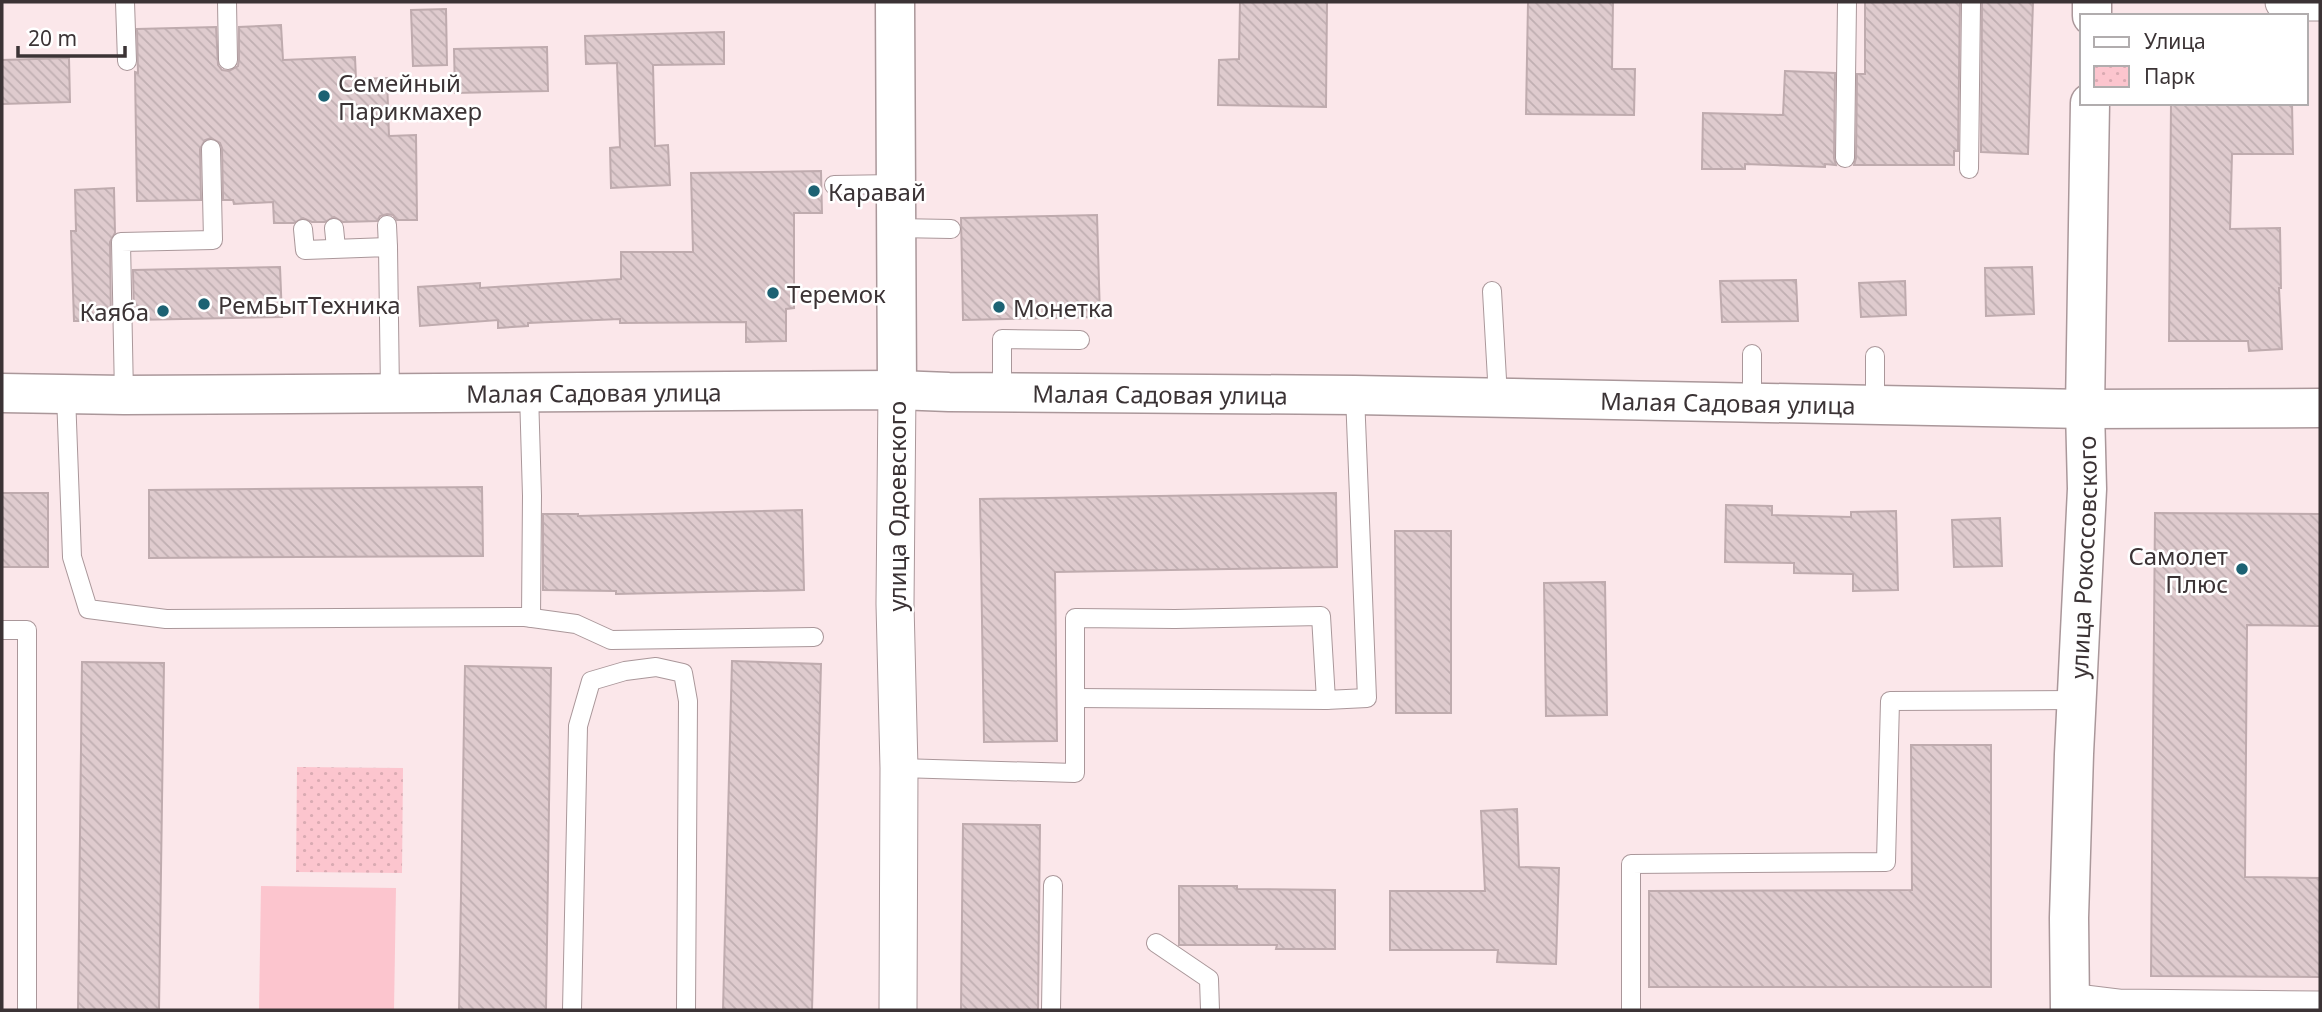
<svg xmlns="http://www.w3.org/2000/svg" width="2322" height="1012" viewBox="0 0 2322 1012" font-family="'Noto Sans',sans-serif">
	<defs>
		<pattern id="park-dots" width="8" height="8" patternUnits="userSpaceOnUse" patternTransform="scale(1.75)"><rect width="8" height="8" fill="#fcc5ce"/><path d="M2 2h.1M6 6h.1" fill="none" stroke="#d9aab2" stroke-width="1.8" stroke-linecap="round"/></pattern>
		<pattern id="building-back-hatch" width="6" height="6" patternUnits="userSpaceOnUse" patternTransform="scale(1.75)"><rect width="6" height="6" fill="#dfcbce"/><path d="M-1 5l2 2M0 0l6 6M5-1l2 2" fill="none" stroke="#c0afb2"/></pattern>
	</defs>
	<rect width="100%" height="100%" fill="#fbe7ea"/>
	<!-- park -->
	<path fill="url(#park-dots)" d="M297,767L403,768L402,873L296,872Z"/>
	<!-- pitch -->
	<path fill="#fcc5ce" d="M261,886L396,888L394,1010H259Z"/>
	<!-- building -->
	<g fill="url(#building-back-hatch)" stroke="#bfabae" stroke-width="2">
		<path d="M1240,2H1327L1326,107L1218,105L1219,60L1239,59Z"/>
		<path d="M1528,2H1613L1612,69H1635L1634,115L1526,114Z"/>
		<path d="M1865,2H1960L1958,151H1954V165H1854L1856,158L1857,74H1865Z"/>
		<path d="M1982,2H2033L2028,154L1981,152Z"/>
		<path d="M446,9L447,65L413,66L411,10Z"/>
		<path d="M281,25L283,60L355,57L356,79L387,78L389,136L416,135L417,220H397L393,215L387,214L380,216L377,221L343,222L334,217L325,222H312L303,218L294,223H274L273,202L234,204L233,200H223L222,148L220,143L211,138L205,140L200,149L201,200L137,201L135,72L138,73L137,29L216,27L218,65L222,70L229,71L238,66L239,60V27Z"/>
		<path d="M724,32V64L653,65L655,146L668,145L670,185L611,188L610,148L620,147L617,63L586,64L585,36Z"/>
		<path d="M547,47L548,91L455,93L454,49Z"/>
		<path d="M69,58L70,102L2,104V60Z"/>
		<path d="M1785,71L1835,73L1834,158L1836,165L1825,164V167L1745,164V169H1702L1703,113L1783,115Z"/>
		<path d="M2171,103H2292L2293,154H2232L2230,229L2280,228L2281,288H2279L2282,349L2249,351L2248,341H2169Z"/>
		<path d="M821,171L822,213H794V308L786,309V341L746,342V322L620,323V319L528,323V326L498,328V320L420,326L418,287L480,283V288L621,279V252H693L691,173Z"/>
		<path d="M114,188L115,233L110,242L111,321H74L71,231H76L75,190Z"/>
		<path d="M1097,215L1100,317L963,320L961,218Z"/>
		<path d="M280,267L282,317L134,320L133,270Z"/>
		<path d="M2032,267L2034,314L1986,316L1985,268Z"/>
		<path d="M1796,280L1798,321L1722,322L1720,281Z"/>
		<path d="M1905,281L1906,315L1861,317L1859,283Z"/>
		<path d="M482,487L483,556L149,558V490Z"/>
		<rect x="2" y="493" width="46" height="74"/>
		<path d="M1336,493L1337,567L1055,572L1057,741L984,742L980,499Z"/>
		<path d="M1726,505L1772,506V515L1851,517V512L1896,511L1898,590L1853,591V574L1794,573V563L1725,562Z"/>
		<path d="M802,510L804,590L616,594V591L543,590V514H578V516Z"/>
		<path d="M2155,513L2320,514V626L2247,625L2245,877L2320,878V977L2151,976Z"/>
		<path d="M2000,518L2002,566L1954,567L1952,520Z"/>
		<path d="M1395,531H1451V713H1396Z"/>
		<path d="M1605,582L1607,715L1546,716L1544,583Z"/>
		<path d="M732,661L821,664L812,1010H723Z"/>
		<path d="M82,662L164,663L159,1010H78Z"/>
		<path d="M465,666L551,668L546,1010H459Z"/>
		<path d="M1911,745H1991V987H1649V891L1912,890Z"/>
		<path d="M1517,809L1519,867L1559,868L1556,964L1497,962L1498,950H1390V891H1485L1481,811Z"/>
		<path d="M963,824L1040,825L1038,1010H961Z"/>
		<path d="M1179,886H1237V889L1335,890V949H1276L1277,945H1179Z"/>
	</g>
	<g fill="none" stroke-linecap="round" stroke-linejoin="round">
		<defs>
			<g id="lane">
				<path d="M125,2L127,61"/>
				<path d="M227,2L228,60"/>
				<path d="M1845,158L1847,2"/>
				<path d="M1969,169L1971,2"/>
				<path d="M834,185L895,184"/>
				<path d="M387,225L388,247"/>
				<path d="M334,228L336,248"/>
				<path d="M896,228L951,229"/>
				<path d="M303,229L305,250L388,247L390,392"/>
				<path d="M1492,291L1498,397"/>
				<path d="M1875,356V405"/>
				<path d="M529,393L532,496L531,618"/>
				<path d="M1002,393V339L1080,340"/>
				<path d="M66,395L72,557L88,609L166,619L525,617L576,624L611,640L814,637"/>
				<path d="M124,395L121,242L213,240L211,149"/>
				<path d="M1752,403V354"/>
				<path d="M2,630H27V1010"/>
				<path d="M1077,698L1326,700"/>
				<path d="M899,768L1075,773V618L1175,619L1321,616L1326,700L1367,698L1355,395"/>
				<path d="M1156,943L1209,979L1210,1010"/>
				<path d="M572,1010L578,726L591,681L625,671L656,667L683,673L688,701L686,1010"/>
				<path d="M1051,1010L1053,885"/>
				<path d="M1631,1010V864L1886,862L1890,701L2076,700"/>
			</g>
			<g id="street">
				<path d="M2284,2H2320"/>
				<path d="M897,390L895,604L899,768L898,1010"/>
				<path d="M2070,1002L2119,1008L2320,1010"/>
			</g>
			<g id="secondary">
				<path d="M895,2L897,390"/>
				<path d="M2092,16V2"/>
				<path id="s1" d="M2,393L124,395L897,390L949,392L1355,395L2085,409L2320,408"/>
				<path id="s2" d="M2070,1010L2069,918L2074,754L2087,489L2085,409L2090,103"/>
			</g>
		</defs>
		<!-- lane casing -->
		<use href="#lane" stroke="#aa979a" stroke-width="20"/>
		<!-- street casing -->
		<use href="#street" stroke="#aa979a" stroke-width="39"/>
		<!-- secondary casing -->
		<use href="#secondary" stroke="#aa979a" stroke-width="41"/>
		<!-- lane -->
		<use href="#lane" stroke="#fff" stroke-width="18"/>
		<!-- street -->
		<use href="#street" stroke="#fff" stroke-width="37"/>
		<!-- secondary -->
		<use href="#secondary" stroke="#fff" stroke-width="38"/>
	</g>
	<!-- markers -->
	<g fill="#1c6273" stroke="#fff" stroke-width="2.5">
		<circle cx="324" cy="96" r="7"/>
		<circle cx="814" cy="191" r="7"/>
		<circle cx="773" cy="293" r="7"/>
		<circle cx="204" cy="304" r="7"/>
		<circle cx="999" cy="307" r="7"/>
		<circle cx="163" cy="311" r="7"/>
		<circle cx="2242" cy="569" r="7"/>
	</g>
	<g text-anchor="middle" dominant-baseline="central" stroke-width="5" stroke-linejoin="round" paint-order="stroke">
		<!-- poi labels -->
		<g font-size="24" fill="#3b3335" stroke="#fff" text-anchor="start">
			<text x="338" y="82">Семейный<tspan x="338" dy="28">Парикмахер</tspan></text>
			<text x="828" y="191">Каравай</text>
			<text x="787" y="293">Теремок</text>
			<text x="218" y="304">РемБытТехника</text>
			<text x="1013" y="307">Монетка</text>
			<text x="149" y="311" text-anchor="end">Каяба</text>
			<text x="2228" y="555" text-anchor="end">Самолет<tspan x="2228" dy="28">Плюс</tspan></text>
		</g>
		<!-- street labels -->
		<g font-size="24" fill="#3b3335" stroke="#fff">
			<text stroke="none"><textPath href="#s1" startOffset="592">Малая Садовая улица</textPath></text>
			<text stroke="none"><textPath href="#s1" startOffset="1158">Малая Садовая улица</textPath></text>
			<text stroke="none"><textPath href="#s1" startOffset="1726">Малая Садовая улица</textPath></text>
			<text transform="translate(896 506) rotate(-90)">улица Одоевского</text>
			<text stroke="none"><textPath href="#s2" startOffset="453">улица Рокоссовского</textPath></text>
		</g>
	</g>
	<!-- border -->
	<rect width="2322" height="1012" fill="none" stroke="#3b3335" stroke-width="7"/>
	<!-- legend -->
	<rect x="2080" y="14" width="228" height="91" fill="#ffffff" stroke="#b1adae" stroke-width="2"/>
	<rect x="2094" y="37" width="35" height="10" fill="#ffffff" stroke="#b1adae" stroke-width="2"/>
	<text x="2144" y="49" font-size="21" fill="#3b3335">Улица</text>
	<rect x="2094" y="66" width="35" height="21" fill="url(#park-dots)" stroke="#b1adae" stroke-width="2"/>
	<text x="2144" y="84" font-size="21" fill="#3b3335">Парк</text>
	<!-- scale -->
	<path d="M18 46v10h107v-10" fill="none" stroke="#3b3335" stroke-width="3.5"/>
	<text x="28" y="46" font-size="21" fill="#3b3335" stroke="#ffffff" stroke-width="5" paint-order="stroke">20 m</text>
</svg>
